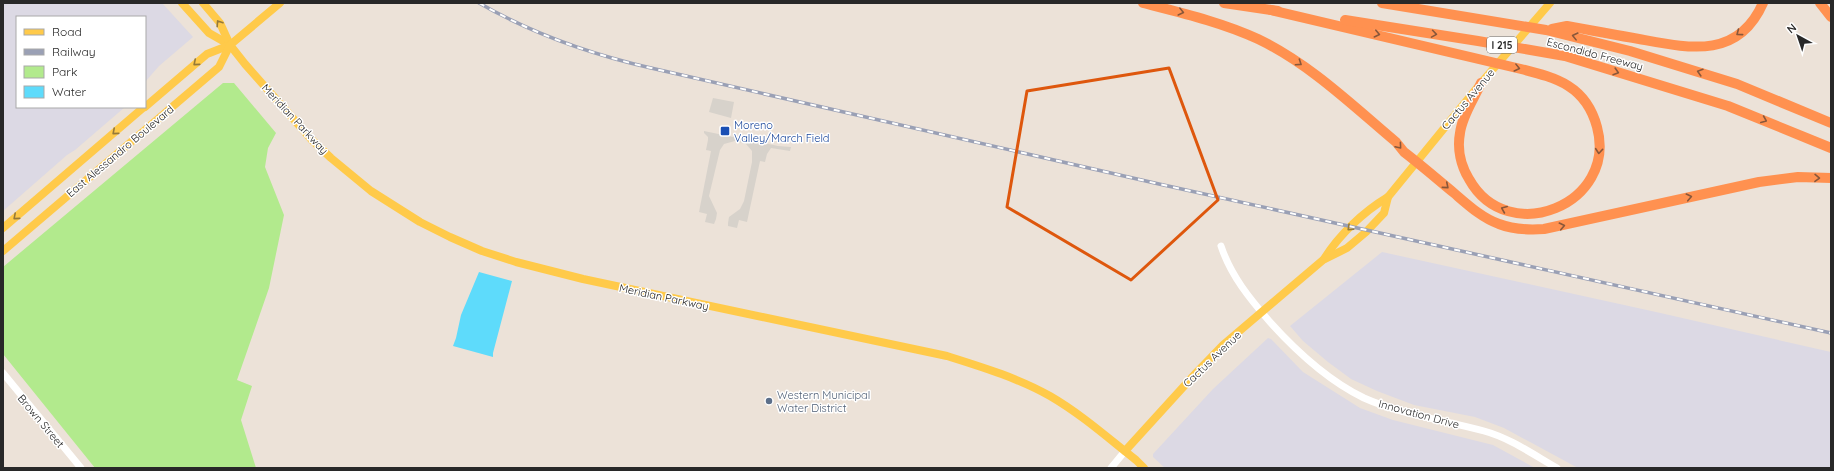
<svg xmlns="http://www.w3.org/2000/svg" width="1834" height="471" viewBox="0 0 1834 471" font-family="Quicksand,sans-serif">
	<rect width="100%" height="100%" fill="#ece2d8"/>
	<!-- industrial -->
	<g fill="#dcd9e4">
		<path d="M3,3H162L193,37L159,66L145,82V17H17V107H125L75,150L67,155L3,211Z"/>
		<path d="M1382,252L1656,312L1831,352V468H1578L1504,428L1475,417L1414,405L1377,391L1351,379L1328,362L1303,341L1290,326Z"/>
		<path d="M1268,338L1271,339L1303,372L1360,408L1393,420L1493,445L1535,468H1165L1153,457V454L1213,389Z"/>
	</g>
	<!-- green -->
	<path fill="#b2ea8d" d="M223,83H234L276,133L268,148L265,167L284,215L269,288L237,380L252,386L241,420L256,468H95L3,354V267Z"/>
	<!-- plaza -->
	<g fill="#d7d2cb">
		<path d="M713,98L734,102L731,118L709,112Z"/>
		<path d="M704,131L733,137L734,135L742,137L741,138L778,146L791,147L790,151L771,148L767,154L765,162L760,161L747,222L739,220L737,228L728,226V223L729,217L740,209L744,201L752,162V151L746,144L735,141L724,144L720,150L709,196L717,213L716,219L714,224L705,222L707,214L699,212L711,151L706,150L708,140V137L704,133Z"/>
	</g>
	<!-- water -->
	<path fill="#5edbfb" d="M479,272L512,281L493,353V357L453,346L456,338L461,315Z"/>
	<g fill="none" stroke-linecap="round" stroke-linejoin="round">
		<!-- minor -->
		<g stroke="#fff" stroke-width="7">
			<path d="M1221,246C1231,276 1250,299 1270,322C1297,352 1327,380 1364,398C1402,415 1444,420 1484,431C1510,438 1534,455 1557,468"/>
			<path d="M3,373L81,468"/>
			<path d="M1111,468L1125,451"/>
		</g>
		<!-- major -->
		<g stroke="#ffca4a" stroke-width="8">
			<path d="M182,3L209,33L230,45"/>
			<path d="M203,3L220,23L230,45L245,64L312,140L331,158L371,191L420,222L450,237L482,251L516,262L583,279L947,356C982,367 1018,378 1050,396C1081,414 1108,438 1136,460L1144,468"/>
			<path d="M145,107L207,54L230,45L280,3"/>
			<path d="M3,228L144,107"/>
			<path d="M3,251L219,67L230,45"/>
			<path d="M1324,259C1339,235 1363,212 1388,197L1481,83L1550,3"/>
			<path d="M1125,451L1196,373L1223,345L1323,260L1347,248L1366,232L1384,213L1388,197"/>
		</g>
		<!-- highway -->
		<g stroke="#ff9150" stroke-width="10">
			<path d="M1143,3C1182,13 1221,22 1258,39C1310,64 1352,105 1396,142L1404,152C1421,165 1437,179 1454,193C1468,205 1482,218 1499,224C1514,230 1529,230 1544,229L1759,182L1798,177L1831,178"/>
			<path d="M1224,3L1278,11"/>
			<path d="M1382,3L1546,30L1630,51L1737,84L1831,123"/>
			<path d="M1820,3L1831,17"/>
			<path d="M1271,10L1521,69C1557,78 1586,86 1597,127C1618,204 1508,249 1469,179C1461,166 1457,149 1460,133C1462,116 1474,99 1481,83"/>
			<path d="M1345,20L1478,41L1565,56L1728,106L1831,148"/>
			<path d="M1552,29L1567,26C1591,30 1615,35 1639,39C1688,48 1738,60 1763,3"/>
		</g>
		<defs>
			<path id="rail" d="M479,3C533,34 590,54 651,68L1159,184L1831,333"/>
		</defs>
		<!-- rail casing -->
		<use href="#rail" stroke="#9aa0b5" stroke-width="3.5"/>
		<!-- rail -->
		<use href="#rail" stroke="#fff" stroke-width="2" stroke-dasharray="6" stroke-linecap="butt"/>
	</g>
	<!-- one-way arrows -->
	<defs><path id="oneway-chevron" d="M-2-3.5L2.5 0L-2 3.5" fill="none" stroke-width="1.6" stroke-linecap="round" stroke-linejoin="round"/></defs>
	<g stroke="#89573a">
		<use href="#oneway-chevron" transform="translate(1181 12) rotate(14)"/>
		<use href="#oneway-chevron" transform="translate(1739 33) rotate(143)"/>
		<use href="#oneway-chevron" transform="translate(1377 34) rotate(13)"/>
		<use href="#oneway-chevron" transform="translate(1434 34) rotate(9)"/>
		<use href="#oneway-chevron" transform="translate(1575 36) rotate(-166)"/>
		<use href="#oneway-chevron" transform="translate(1299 63) rotate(34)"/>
		<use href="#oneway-chevron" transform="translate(1517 68) rotate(14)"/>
		<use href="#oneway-chevron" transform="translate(1616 72) rotate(17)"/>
		<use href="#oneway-chevron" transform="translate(1700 72) rotate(-163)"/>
		<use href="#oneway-chevron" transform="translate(1764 120) rotate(23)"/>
		<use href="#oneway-chevron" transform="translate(1399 146) rotate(50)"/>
		<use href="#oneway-chevron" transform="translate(1599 151) rotate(95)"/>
		<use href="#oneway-chevron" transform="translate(1817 178) rotate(1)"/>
		<use href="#oneway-chevron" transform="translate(1446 186) rotate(40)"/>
		<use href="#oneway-chevron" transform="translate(1689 197) rotate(-12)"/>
		<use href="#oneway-chevron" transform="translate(1504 209) rotate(-157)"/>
		<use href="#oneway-chevron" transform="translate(1562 226) rotate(-12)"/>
	</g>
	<g stroke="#947939">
		<use href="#oneway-chevron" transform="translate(219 23) rotate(-123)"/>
		<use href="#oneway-chevron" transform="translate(196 63) rotate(140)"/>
		<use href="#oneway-chevron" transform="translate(115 132) rotate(139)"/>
		<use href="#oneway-chevron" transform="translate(16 217) rotate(139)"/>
		<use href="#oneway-chevron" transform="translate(1350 228) rotate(137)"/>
	</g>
	<!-- marked area -->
	<path fill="none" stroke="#de570d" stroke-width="3" stroke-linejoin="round" d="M1169,68L1218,200L1131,280L1007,207L1027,91Z"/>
	<!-- markers -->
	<rect fill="#1a4fb4" stroke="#fff" stroke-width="1.5" x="720" y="126" width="10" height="10" rx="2"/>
	<circle fill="#5c6f8a" stroke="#fff" stroke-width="1.5" cx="769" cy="401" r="4"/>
	<g text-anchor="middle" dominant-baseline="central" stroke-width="3" stroke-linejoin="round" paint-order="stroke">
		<!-- shield labels -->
		<rect fill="#fff" stroke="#686868" stroke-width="1" x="1487" y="37" width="30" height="16" rx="3"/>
		<g font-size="10" font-weight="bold" fill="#282828">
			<text x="1502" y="45">I 215</text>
		</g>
		<!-- street labels -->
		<g font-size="11" fill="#282828" stroke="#fff">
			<text transform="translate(1595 54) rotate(15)">Escondido Freeway</text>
			<text transform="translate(1468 99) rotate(-50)">Cactus Avenue</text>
			<text transform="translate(295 119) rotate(47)">Meridian Parkway</text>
			<text transform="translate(120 151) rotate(-40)">East Alessandro Boulevard</text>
			<text transform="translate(664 297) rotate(12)">Meridian Parkway</text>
			<text transform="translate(1212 359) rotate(-44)">Cactus Avenue</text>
			<text transform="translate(1419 414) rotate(15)">Innovation Drive</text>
			<text transform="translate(41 421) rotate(50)">Brown Street</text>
		</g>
		<!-- transit labels -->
		<g font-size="11" fill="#164399" stroke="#fff" text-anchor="start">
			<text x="734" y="125">Moreno<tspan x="734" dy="13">Valley/March Field</tspan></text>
		</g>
		<!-- service labels -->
		<g font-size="11" fill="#4e5e75" stroke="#fff" text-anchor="start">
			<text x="777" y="395">Western Municipal<tspan x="777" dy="13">Water District</tspan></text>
		</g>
	</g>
	<!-- border -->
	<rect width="1834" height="471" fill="none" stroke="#282828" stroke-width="8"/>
	<!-- legend -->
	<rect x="16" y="16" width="130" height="92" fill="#ffffff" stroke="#a9a9a9"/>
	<rect x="24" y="29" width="20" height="6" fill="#ffca4a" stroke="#a9a9a9"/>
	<text x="52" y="36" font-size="12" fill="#282828">Road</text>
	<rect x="24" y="49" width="20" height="6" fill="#9aa0b5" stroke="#a9a9a9"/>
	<text x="52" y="56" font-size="12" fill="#282828">Railway</text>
	<rect x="24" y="66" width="20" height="12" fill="#b2ea8d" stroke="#a9a9a9"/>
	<text x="52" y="76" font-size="12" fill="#282828">Park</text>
	<rect x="24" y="86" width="20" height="12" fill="#5edbfb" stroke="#a9a9a9"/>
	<text x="52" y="96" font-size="12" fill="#282828">Water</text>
	<!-- north arrow -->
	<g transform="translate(1798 36) rotate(320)" stroke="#ffffff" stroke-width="3" paint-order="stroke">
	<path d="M0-3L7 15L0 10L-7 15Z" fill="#282828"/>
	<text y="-6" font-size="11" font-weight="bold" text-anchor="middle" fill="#282828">N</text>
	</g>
</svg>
